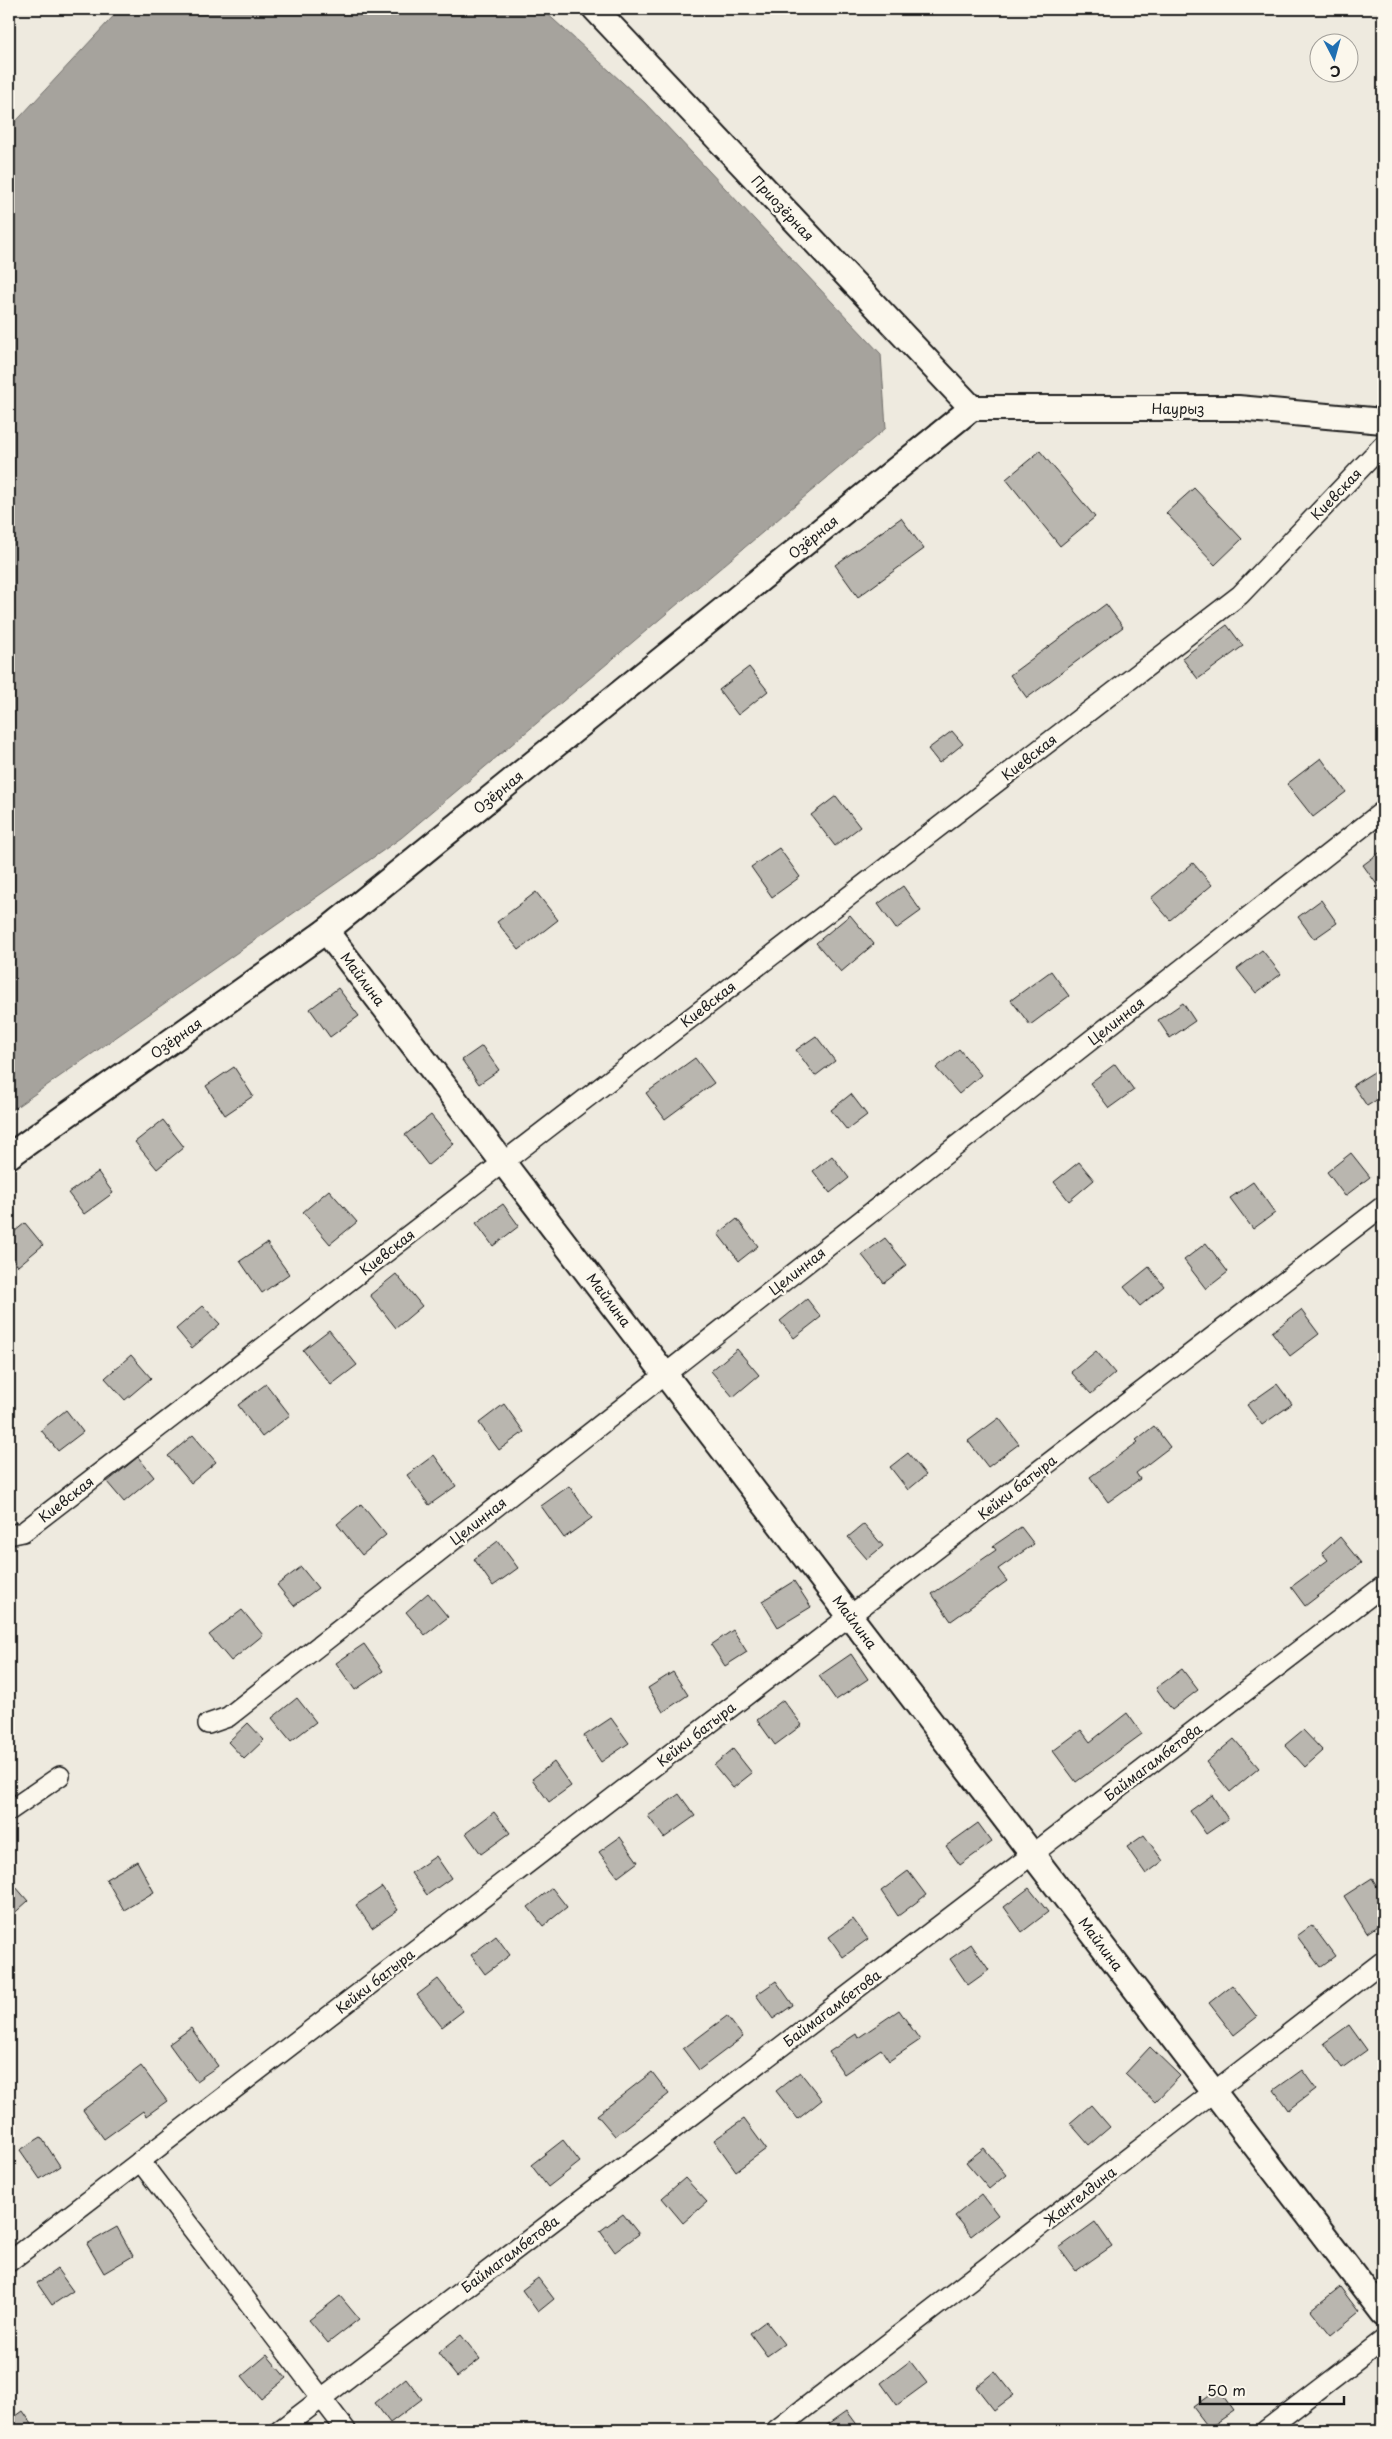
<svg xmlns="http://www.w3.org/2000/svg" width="1392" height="2439" viewBox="0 0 1392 2439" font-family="'Playpen Sans',sans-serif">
	<rect width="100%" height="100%" fill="#eeeadf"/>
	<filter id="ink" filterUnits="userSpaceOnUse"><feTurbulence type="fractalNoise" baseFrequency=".02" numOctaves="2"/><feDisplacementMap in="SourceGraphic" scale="10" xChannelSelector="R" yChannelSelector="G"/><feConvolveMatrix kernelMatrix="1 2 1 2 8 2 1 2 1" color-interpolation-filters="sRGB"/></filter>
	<g filter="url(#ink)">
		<!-- water -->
		<path fill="#a6a39d" stroke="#6f6d69" d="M120,9H542L645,103L881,354L886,428L401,838L9,1112V129Z"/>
		<!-- building -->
		<g fill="#b9b6af" stroke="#1c1c1c">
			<path d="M1040,451L1095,517L1060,546L1006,479Z"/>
			<path d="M1194,488L1242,539L1215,565L1166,513Z"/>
			<path d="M901,518L924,549L858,597L835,565Z"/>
			<path d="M1106,604L1123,627L1027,698L1010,675Z"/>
			<path d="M1227,625L1243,646L1198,679L1182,658Z"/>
			<path d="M749,667L768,691L738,715L719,690Z"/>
			<path d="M952,731L963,744L939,763L928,749Z"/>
			<path d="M1321,758L1346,792L1313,817L1287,784Z"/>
			<path d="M836,796L860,827L835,846L811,815Z"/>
			<path d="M779,848L800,877L772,897L751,867Z"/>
			<path d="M1383,850V893L1363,865Z"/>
			<path d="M1193,863L1212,885L1170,920L1151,898Z"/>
			<path d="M903,886L921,911L896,929L878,904Z"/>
			<path d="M536,892L558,920L519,950L497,922Z"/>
			<path d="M1321,900L1337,923L1314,939L1298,917Z"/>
			<path d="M850,915L874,944L841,972L816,943Z"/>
			<path d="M1262,950L1281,974L1256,993L1237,969Z"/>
			<path d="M1051,971L1069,996L1030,1025L1011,1000Z"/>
			<path d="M338,988L359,1016L330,1037L310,1009Z"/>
			<path d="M1183,1003L1195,1021L1170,1038L1158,1020Z"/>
			<path d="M816,1036L835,1061L815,1076L796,1050Z"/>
			<path d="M482,1046L499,1070L479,1084L462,1060Z"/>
			<path d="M959,1049L981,1075L959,1094L936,1068Z"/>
			<path d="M695,1058L714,1083L665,1119L646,1093Z"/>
			<path d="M1115,1064L1134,1090L1109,1108L1090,1083Z"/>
			<path d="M234,1067L253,1096L225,1115L206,1086Z"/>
			<path d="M1374,1072L1383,1086V1096L1367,1106L1353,1085Z"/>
			<path d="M851,1094L867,1115L847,1130L831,1110Z"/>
			<path d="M431,1115L454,1144L428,1165L405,1135Z"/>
			<path d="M163,1120L184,1147L157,1169L135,1142Z"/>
			<path d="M1351,1153L1370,1177L1345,1196L1327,1172Z"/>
			<path d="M832,1156L849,1178L830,1193L813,1171Z"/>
			<path d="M1079,1162L1094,1180L1069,1201L1054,1182Z"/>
			<path d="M98,1172L113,1193L84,1214L68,1193Z"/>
			<path d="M1253,1182L1275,1213L1253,1229L1230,1198Z"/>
			<path d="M329,1190L357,1222L330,1244L303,1212Z"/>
			<path d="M503,1204L519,1226L493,1246L476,1223Z"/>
			<path d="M737,1219L758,1246L739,1261L718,1234Z"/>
			<path d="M25,1223L43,1245L18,1266L9,1254V1236Z"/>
			<path d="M885,1238L907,1265L884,1283L862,1255Z"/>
			<path d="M267,1243L289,1274L262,1293L240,1261Z"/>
			<path d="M1206,1243L1228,1272L1206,1289L1184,1260Z"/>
			<path d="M1149,1267L1164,1286L1140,1306L1124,1287Z"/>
			<path d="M396,1274L422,1306L396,1328L370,1295Z"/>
			<path d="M807,1299L821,1317L794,1338L780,1321Z"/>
			<path d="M203,1306L220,1324L192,1348L176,1329Z"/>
			<path d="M1301,1310L1319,1334L1290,1356L1272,1332Z"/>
			<path d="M329,1330L357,1365L331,1385L303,1350Z"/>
			<path d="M737,1349L759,1375L733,1397L711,1371Z"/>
			<path d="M1096,1351L1115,1373L1091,1394L1071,1372Z"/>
			<path d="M131,1355L151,1378L125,1400L105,1378Z"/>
			<path d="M266,1384L290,1415L262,1437L238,1405Z"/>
			<path d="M1277,1384L1292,1404L1262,1425L1247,1405Z"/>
			<path d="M504,1404L524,1432L499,1450L479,1423Z"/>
			<path d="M66,1410L83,1432L58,1451L41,1430Z"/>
			<path d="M999,1418L1019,1444L988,1467L968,1441Z"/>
			<path d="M1154,1426L1170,1447L1136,1473L1140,1479L1108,1502L1090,1477L1138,1442L1136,1440Z"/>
			<path d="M193,1435L216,1462L191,1483L168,1456Z"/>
			<path d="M908,1453L926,1475L908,1490L890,1467Z"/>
			<path d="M434,1455L456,1486L429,1505L407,1475Z"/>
			<path d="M138,1457L154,1477L124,1502L107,1482Z"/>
			<path d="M569,1486L592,1518L564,1538L541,1506Z"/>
			<path d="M361,1504L386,1535L362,1555L337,1524Z"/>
			<path d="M864,1524L883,1546L867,1559L848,1537Z"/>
			<path d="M1021,1527L1034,1544L998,1569L1007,1581L951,1621L932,1594L996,1550L993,1546Z"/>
			<path d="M1340,1537L1361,1563L1305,1606L1291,1587L1328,1560L1322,1553Z"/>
			<path d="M498,1541L518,1568L493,1586L474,1559Z"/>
			<path d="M301,1567L318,1588L294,1606L277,1585Z"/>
			<path d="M794,1581L811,1607L778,1627L762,1601Z"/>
			<path d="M428,1593L448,1617L425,1635L406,1612Z"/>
			<path d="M242,1610L263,1635L231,1661L209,1635Z"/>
			<path d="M733,1630L747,1652L725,1666L711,1645Z"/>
			<path d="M364,1644L383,1671L355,1690L336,1663Z"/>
			<path d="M851,1654L868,1679L836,1700L819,1676Z"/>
			<path d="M1182,1669L1198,1690L1172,1710L1156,1688Z"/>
			<path d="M673,1672L688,1695L663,1712L648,1688Z"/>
			<path d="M297,1698L316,1722L291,1741L272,1718Z"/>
			<path d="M783,1700L802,1725L775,1745L757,1720Z"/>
			<path d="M1127,1713L1142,1734L1076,1782L1053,1751L1081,1730L1090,1742Z"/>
			<path d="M611,1718L629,1743L601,1762L584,1736Z"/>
			<path d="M248,1723L264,1740L244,1759L228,1742Z"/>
			<path d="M1303,1730L1323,1751L1305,1767L1285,1745Z"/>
			<path d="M1234,1739L1259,1768L1230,1792L1206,1762Z"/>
			<path d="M733,1749L752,1773L733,1788L714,1765Z"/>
			<path d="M554,1762L571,1786L549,1802L532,1779Z"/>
			<path d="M679,1794L695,1816L664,1838L648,1816Z"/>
			<path d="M1212,1795L1228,1819L1206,1834L1190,1811Z"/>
			<path d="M494,1812L510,1833L481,1854L466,1833Z"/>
			<path d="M978,1823L992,1842L960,1865L946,1846Z"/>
			<path d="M1144,1835L1163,1861L1146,1874L1127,1847Z"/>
			<path d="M620,1837L638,1862L618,1877L599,1852Z"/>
			<path d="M436,1856L451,1878L427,1895L411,1873Z"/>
			<path d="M137,1861L154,1892L124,1910L106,1879Z"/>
			<path d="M908,1871L926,1895L898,1916L881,1891Z"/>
			<path d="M1372,1878L1383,1896V1922L1367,1933L1344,1896Z"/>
			<path d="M9,1879L28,1901L9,1918Z"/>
			<path d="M382,1887L398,1910L372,1928L356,1905Z"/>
			<path d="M552,1888L567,1907L543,1926L528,1907Z"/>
			<path d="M1029,1888L1048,1912L1022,1932L1004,1907Z"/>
			<path d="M853,1919L868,1939L843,1957L829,1937Z"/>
			<path d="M1312,1925L1335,1956L1320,1967L1297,1936Z"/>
			<path d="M496,1936L510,1955L485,1974L471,1955Z"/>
			<path d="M971,1944L989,1970L968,1985L950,1959Z"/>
			<path d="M438,1979L463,2011L442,2027L417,1995Z"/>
			<path d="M776,1981L793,2005L773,2019L756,1995Z"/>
			<path d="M1232,1985L1257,2017L1234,2035L1209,2003Z"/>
			<path d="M899,2010L920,2040L889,2061L881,2049L844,2074L829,2052L856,2034L858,2038Z"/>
			<path d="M727,2016L743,2037L699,2070L683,2049Z"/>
			<path d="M1349,2025L1367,2050L1342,2068L1324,2043Z"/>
			<path d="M191,2028L218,2066L196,2081L169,2044Z"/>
			<path d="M1150,2047L1180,2076L1155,2102L1125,2074Z"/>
			<path d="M141,2066L167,2101L146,2116L143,2111L104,2139L83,2110Z"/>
			<path d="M1302,2070L1316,2089L1288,2110L1274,2090Z"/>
			<path d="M652,2072L669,2094L615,2136L597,2115Z"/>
			<path d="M800,2072L822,2100L798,2119L776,2091Z"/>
			<path d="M1091,2105L1110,2127L1089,2145L1070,2123Z"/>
			<path d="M744,2119L766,2149L736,2171L714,2140Z"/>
			<path d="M41,2137L60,2166L40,2179L20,2150Z"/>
			<path d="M563,2140L580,2162L548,2187L531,2165Z"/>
			<path d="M984,2148L1006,2175L989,2189L966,2162Z"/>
			<path d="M685,2178L707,2202L683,2223L662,2198Z"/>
			<path d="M982,2194L998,2215L971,2236L955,2216Z"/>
			<path d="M623,2214L639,2234L615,2252L600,2231Z"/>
			<path d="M1095,2222L1112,2246L1076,2271L1059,2248Z"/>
			<path d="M117,2227L133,2256L104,2273L87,2244Z"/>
			<path d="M57,2269L73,2291L52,2305L37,2283Z"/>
			<path d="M538,2278L554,2299L538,2312L522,2290Z"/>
			<path d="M1340,2287L1359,2312L1331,2335L1311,2310Z"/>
			<path d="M340,2296L359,2319L328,2343L309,2320Z"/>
			<path d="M766,2321L784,2344L767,2356L750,2333Z"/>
			<path d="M461,2335L480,2359L457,2377L438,2353Z"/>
			<path d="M267,2355L286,2378L261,2399L242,2376Z"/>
			<path d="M910,2361L927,2383L897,2405L881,2383Z"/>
			<path d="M995,2371L1014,2395L994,2410L976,2387Z"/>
			<path d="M406,2378L422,2399L390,2423L375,2403Z"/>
			<path d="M1218,2389L1234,2411L1209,2428L1193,2407Z"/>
			<path d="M23,2411L36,2430H9V2421Z"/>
			<path d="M847,2411L861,2430H820Z"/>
		</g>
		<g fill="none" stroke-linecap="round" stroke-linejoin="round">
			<defs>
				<g id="minor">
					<path d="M9,1535L23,1532L1240,595L1383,445"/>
					<path d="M208,1724L228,1717L1383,811"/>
					<path d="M9,1811L60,1776"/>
					<path d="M140,2161L346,2430"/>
					<path d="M9,2262L1383,1206"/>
					<path d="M280,2430L1383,1586"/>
					<path d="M776,2430L1383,1961"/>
					<path d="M1266,2430L1383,2340"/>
				</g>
				<g id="tertiary">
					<path d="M595,9L972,408"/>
					<path d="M972,408H1238L1383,421"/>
					<path d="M326,931L1383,2313"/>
					<path d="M9,1156L326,931L972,408"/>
				</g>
			</defs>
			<!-- minor casing -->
			<use href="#minor" stroke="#1c1c1c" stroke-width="22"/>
			<!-- tertiary casing -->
			<use href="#tertiary" stroke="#1c1c1c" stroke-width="28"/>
			<!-- minor -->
			<use href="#minor" stroke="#fbf7ec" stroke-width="19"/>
			<!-- tertiary -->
			<use href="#tertiary" stroke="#fbf7ec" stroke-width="24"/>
		</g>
	</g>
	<g text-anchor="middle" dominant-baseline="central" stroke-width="5" stroke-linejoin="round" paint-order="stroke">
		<!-- street labels -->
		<g font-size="14" fill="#1c1c1c" stroke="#fbf7ec">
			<text transform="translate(783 208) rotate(47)">Приозёрная</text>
			<text x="1178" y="408">Наурыз</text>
			<text transform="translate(1336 494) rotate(-46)">Киевская</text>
			<text transform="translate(813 537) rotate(-39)">Озёрная</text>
			<text transform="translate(1029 757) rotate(-38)">Киевская</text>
			<text transform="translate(498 792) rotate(-39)">Озёрная</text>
			<text transform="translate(363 979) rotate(53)">Майлина</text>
			<text transform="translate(708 1004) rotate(-38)">Киевская</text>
			<text transform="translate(1116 1021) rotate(-38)">Целинная</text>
			<text transform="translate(176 1038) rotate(-35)">Озёрная</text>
			<text transform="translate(387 1252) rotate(-38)">Киевская</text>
			<text transform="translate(797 1271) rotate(-38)">Целинная</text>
			<text transform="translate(609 1300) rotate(53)">Майлина</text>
			<text transform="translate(1017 1487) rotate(-38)">Кейки батыра</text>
			<text transform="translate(66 1499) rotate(-38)">Киевская</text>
			<text transform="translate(478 1521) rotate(-38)">Целинная</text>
			<text transform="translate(855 1622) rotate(53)">Майлина</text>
			<text transform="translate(696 1734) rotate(-38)">Кейки батыра</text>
			<text transform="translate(1153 1762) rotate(-37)">Баймагамбетова</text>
			<text transform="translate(1101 1944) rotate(53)">Майлина</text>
			<text transform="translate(375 1981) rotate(-38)">Кейки батыра</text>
			<text transform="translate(832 2008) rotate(-37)">Баймагамбетова</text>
			<text transform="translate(1080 2196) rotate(-38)">Жангелдина</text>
			<text transform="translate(510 2254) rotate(-37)">Баймагамбетова</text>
		</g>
	</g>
	<!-- margin -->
	<rect width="1392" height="2439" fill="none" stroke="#fbf7ec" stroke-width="30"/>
	<rect x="15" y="15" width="1362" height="2409" fill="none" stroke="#1c1c1c" stroke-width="2" filter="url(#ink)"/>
	<!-- north arrow -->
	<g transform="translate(1334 58) rotate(174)"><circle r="24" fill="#fbf7ec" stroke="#a29f99"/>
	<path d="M0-4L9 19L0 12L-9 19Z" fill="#1f6fb2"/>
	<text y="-8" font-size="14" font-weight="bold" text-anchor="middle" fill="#1c1c1c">С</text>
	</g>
	<!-- scale -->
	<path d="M1200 2396v8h144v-8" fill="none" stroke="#1c1c1c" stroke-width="2.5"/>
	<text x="1207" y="2396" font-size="15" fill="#1c1c1c" stroke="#fbf7ec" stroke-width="4" paint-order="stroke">50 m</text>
</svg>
